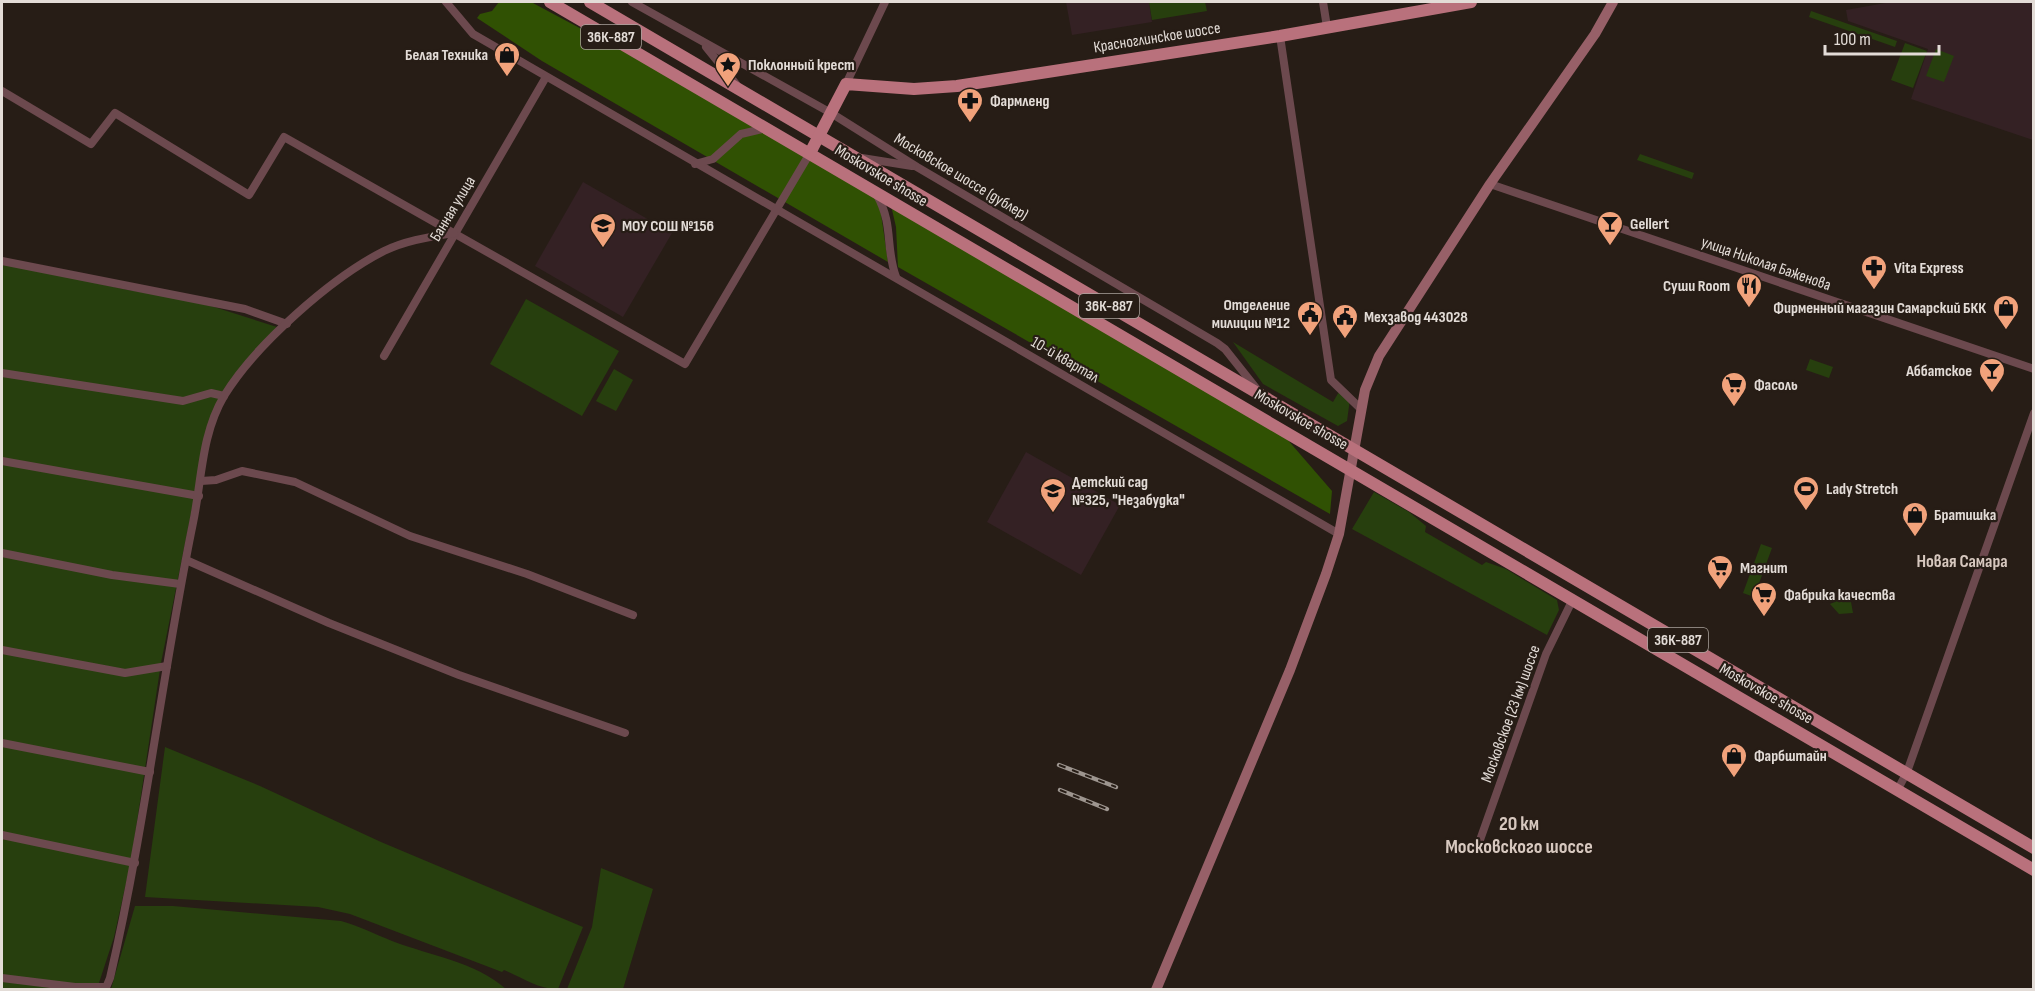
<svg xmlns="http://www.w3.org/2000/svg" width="2035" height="991" viewBox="0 0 2035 991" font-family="'Sofia Sans Condensed',sans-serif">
	<rect width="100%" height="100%" fill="#271d16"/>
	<!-- education -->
	<g fill="#342124">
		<path d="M1066,2H1149L1152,22L1072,35Z"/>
		<path d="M1891,2H2033V140L1911,99L1928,49L1848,21L1846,10Z"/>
		<path d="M583,182L672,233L623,317L535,266Z"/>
		<path d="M1026,452L1120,505L1081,575L987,522Z"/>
	</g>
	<!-- green -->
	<g fill="#273f0e">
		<path d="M1149,2H1205L1207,11L1152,20Z"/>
		<path d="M1811,11L1897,41L1895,47L1809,17Z"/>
		<path d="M1905,43L1927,51L1913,88L1891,80Z"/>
		<path d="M1936,49L1954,56L1944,82L1926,76Z"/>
		<path d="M1640,154L1694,173L1692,179L1637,160Z"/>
		<path d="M2,263L128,290L189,299L280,328L248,359L220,395L206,439L161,663L131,861L114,937L97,989L2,990Z"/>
		<path d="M526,299L619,351L582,416L490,364Z"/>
		<path d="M1233,342L1333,402L1340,390L1350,399L1347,421L1338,426L1263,384Z"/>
		<path d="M1810,359L1833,367L1829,378L1806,370Z"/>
		<path d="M614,369L633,380L616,411L596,401Z"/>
		<path d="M1374,492L1409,512L1426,526L1425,532L1482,565L1486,562L1506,569L1557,600L1559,610L1547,635L1352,529Z"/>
		<path d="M1761,544L1772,548L1754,597L1743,593Z"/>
		<path d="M1841,599L1851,602L1853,613L1839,614L1830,604Z"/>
		<path d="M165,747L260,786L381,842L583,927L558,989C540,990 521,977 504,970L502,972L350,914L318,907L145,897Z"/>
		<path d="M601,868L653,889L623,989H567L592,927Z"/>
		<path d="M135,906H173L341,921C359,926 375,934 392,941C431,956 474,961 506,989H111Z"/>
	</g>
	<!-- forest -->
	<g fill="#305103">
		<path d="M499,2H531L767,128L871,191L880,207L888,262L542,61L477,18L480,14L492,11Z"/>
		<path d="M890,201L1274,424L1332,491L1330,514L898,267L896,227Z"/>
	</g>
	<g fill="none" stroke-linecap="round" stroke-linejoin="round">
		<!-- street -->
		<g stroke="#6c494e" stroke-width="8">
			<path d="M446,2L473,34L1339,534"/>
			<path d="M632,2L831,113L917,167L1217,343L1225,349L1256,388"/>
			<path d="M1323,2L1327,27"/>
			<path d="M1280,36L1331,380L1361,409"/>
			<path d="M706,47L736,84"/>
			<path d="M846,84L885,2"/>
			<path d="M2,91L91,144L115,113L249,195L284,137L685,364L810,153"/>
			<path d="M862,158L912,166"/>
			<path d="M695,164L713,159L741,134L767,128"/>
			<path d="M1490,184L2034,369"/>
			<path d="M877,195C894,226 885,247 896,277"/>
			<path d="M2,261L245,309L287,324"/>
			<path d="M384,356L546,77"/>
			<path d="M2,373L183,401L211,393L224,396"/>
			<path d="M2,461L199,496"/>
			<path d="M201,481L216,480L242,471L295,482L410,536L527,574L633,615"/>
			<path d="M2,553L112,575L180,584"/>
			<path d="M186,560L329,623L459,675L625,733"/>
			<path d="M2,650L125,673L167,666"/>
			<path d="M2,743L150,772"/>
			<path d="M1898,789L1907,772L2034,413"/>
			<path d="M2,835L135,863"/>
			<path d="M1480,840L1546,654L1573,599"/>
			<path d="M2,978L75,987H106"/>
			<path d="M105,990L110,978C145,828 162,674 193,523C202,480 201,435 224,396C255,345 331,278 384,251C407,240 430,237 454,233"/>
		</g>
		<!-- secondary -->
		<path stroke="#976068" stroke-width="10" d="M1156,990L1290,670L1326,574L1339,534L1365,390L1379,356L1490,184L1595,34L1613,2"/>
		<!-- primary -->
		<g stroke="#b9717c" stroke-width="12">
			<path d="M550,2L2034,870"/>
			<path d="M590,2L2034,848"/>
			<path d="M810,153L846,84L914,89L957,86L1280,36L1471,2"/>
		</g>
		<defs>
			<g id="rail">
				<path d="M1059,765L1116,787"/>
				<path d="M1060,790L1107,809"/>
			</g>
		</defs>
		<!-- rail casing -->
		<use href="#rail" stroke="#9d958f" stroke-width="4.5"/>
		<!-- rail -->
		<use href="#rail" stroke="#271d16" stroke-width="2" stroke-dasharray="7" stroke-linecap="butt"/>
	</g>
	<!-- icons -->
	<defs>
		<symbol id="shop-pin" viewBox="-11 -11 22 30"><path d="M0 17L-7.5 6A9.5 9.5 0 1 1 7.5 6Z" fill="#f1a27b" stroke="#271d16"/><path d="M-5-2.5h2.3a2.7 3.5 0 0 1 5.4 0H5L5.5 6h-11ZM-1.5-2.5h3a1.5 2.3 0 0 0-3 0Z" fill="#111"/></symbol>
		<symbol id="sight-pin" viewBox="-11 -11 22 30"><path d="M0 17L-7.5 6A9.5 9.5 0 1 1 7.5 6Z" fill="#f1a27b" stroke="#271d16"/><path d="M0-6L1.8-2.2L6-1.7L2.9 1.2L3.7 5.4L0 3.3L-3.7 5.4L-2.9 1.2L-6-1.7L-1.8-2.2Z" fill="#111"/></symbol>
		<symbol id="pharmacy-pin" viewBox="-11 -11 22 30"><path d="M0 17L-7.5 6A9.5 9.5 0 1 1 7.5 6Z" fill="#f1a27b" stroke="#271d16"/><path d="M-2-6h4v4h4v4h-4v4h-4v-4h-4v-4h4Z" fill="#111"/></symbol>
		<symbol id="bar-pin" viewBox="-11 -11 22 30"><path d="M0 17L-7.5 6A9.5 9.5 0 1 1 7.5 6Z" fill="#f1a27b" stroke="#271d16"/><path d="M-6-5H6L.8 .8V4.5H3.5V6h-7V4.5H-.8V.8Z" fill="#111"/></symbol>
		<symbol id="school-pin" viewBox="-11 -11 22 30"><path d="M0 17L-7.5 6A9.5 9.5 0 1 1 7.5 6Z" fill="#f1a27b" stroke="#271d16"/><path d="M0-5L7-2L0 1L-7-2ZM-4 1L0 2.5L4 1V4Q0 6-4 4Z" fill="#111"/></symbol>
		<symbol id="restaurant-pin" viewBox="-11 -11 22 30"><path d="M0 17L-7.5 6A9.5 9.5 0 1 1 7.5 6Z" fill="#f1a27b" stroke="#271d16"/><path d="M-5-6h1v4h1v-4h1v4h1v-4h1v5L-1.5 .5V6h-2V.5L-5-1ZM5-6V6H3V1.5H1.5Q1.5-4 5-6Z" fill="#111"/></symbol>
		<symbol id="civic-pin" viewBox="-11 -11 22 30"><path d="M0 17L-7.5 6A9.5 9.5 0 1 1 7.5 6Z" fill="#f1a27b" stroke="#271d16"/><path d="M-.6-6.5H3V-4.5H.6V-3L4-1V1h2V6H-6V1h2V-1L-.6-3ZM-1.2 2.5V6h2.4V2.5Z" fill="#111"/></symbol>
		<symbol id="supermarket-pin" viewBox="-11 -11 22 30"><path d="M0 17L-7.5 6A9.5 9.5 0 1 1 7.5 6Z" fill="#f1a27b" stroke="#271d16"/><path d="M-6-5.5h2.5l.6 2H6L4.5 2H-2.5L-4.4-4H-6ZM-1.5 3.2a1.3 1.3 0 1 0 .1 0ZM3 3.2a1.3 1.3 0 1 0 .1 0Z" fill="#111"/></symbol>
		<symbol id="stadium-pin" viewBox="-11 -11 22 30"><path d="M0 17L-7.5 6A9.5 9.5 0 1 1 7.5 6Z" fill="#f1a27b" stroke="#271d16"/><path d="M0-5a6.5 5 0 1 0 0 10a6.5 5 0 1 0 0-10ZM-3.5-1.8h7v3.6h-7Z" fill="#111"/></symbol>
	</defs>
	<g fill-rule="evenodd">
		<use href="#shop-pin" x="492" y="40" width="30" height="40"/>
		<use href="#sight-pin" x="713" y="50" width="30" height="40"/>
		<use href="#pharmacy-pin" x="955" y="86" width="30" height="40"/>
		<use href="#bar-pin" x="1595" y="209" width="30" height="40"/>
		<use href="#school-pin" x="588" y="211" width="30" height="40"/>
		<use href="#pharmacy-pin" x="1859" y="253" width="30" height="40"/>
		<use href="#restaurant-pin" x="1734" y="271" width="30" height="40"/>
		<use href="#shop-pin" x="1991" y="293" width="30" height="40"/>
		<use href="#civic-pin" x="1295" y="299" width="30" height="40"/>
		<use href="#civic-pin" x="1330" y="302" width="30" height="40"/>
		<use href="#bar-pin" x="1977" y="356" width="30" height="40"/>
		<use href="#supermarket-pin" x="1719" y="370" width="30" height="40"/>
		<use href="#stadium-pin" x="1791" y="474" width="30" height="40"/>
		<use href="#school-pin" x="1038" y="476" width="30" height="40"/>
		<use href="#shop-pin" x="1900" y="500" width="30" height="40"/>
		<use href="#supermarket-pin" x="1705" y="553" width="30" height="40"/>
		<use href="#supermarket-pin" x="1749" y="580" width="30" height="40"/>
		<use href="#shop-pin" x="1719" y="741" width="30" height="40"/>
	</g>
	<g text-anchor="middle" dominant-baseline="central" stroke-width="4.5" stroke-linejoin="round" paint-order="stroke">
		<!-- shield labels -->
		<g fill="#271d16" stroke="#aba39d" stroke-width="1.5">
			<rect x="581" y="25" width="60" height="24" rx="4.5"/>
			<rect x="1079" y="294" width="60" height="24" rx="4.5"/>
			<rect x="1648" y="628" width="60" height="24" rx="4.5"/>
		</g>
		<g font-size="15" font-weight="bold" fill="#e3dcd7">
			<text x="611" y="37">36К-887</text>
			<text x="1109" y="306">36К-887</text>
			<text x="1678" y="640">36К-887</text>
		</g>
		<!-- street labels -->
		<g font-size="16" fill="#e3dcd7" stroke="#271d16">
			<text transform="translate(1157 38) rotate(-9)">Красноглинское шоссе</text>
			<text transform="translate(881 176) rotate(31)">Moskovskoe shosse</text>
			<text transform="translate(961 177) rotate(31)">Московское шоссе (дублер)</text>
			<text transform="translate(453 209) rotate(-59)">Банная улица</text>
			<text transform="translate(1766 264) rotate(19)">улица Николая Баженова</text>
			<text transform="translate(1065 360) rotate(30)">10-й квартал</text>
			<text transform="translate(1301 420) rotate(30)">Moskovskoe shosse</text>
			<text transform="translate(1766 694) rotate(30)">Moskovskoe shosse</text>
			<text transform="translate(1511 714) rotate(-70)">Московское (23 км) шоссе</text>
		</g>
		<!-- poi labels -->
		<g font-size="16" font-weight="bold" fill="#e3dcd7" stroke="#271d16" text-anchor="start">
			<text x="488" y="55" text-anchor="end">Белая Техника</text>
			<text x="748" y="65">Поклонный крест</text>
			<text x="990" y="101">Фармленд</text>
			<text x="1630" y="224">Gellert</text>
			<text x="622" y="226">МОУ СОШ №156</text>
			<text x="1894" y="268">Vita Express</text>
			<text x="1730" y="286" text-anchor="end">Суши Room</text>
			<text x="1290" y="305" text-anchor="end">Отделение<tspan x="1290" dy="18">милиции №12</tspan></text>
			<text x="1986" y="308" text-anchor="end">Фирменный магазин Самарский БКК</text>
			<text x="1364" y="317">Мехзавод 443028</text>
			<text x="1972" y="371" text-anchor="end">Аббатское</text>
			<text x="1754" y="385">Фасоль</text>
			<text x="1072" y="482">Детский сад<tspan x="1072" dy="18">№325, "Незабудка"</tspan></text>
			<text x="1826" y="489">Lady Stretch</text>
			<text x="1934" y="515">Братишка</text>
			<text x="1740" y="568">Магнит</text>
			<text x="1784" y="595">Фабрика качества</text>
			<text x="1754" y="756">Фарбштайн</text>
		</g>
		<!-- neighbourhood labels -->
		<g font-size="18" font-weight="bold" fill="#d7c8bf" stroke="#271d16">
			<text x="1962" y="561">Новая Самара</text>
		</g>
		<!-- quarter labels -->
		<g font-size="20" font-weight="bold" fill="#d7c8bf" stroke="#271d16">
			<text x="1519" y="824">20 км<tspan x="1519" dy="23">Московского шоссе</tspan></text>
		</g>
	</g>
	<!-- border -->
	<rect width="2035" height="991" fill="none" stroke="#e3dcd7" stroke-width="6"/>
	<!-- scale -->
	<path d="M1825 45v9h114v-9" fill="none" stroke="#e3dcd7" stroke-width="3"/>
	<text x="1834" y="45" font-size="18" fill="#e3dcd7" stroke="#271d16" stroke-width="4.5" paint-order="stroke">100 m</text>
</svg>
